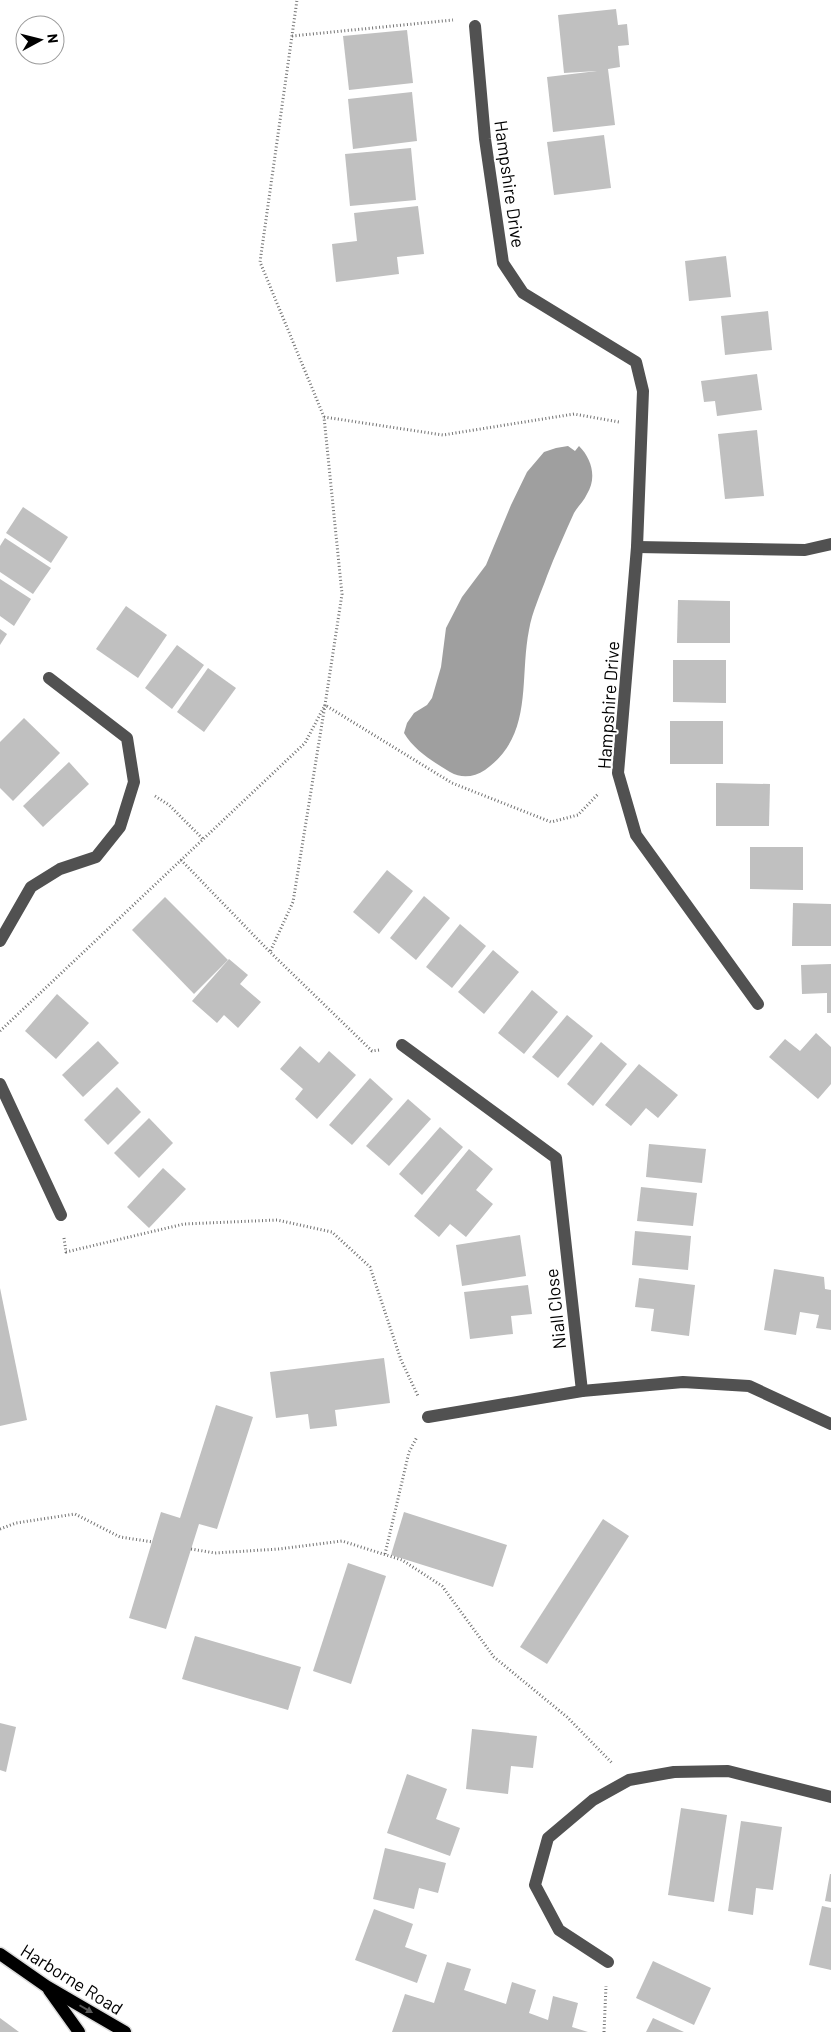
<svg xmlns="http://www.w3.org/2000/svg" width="831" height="2032" viewBox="0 0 831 2032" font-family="Barlow,sans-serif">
	<rect width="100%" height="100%" fill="#fff"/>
	<!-- water -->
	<path fill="#9f9f9f" d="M568,446L575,451L579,446C592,459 597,478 587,494C584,501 578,506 574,513C565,533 555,555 547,576C541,593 532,612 529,630C519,681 534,735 485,770C474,777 462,779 450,772C432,761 415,751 404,733L407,723L414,713L427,705L432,698L441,667L446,628L462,597L486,565L511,505L527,472L544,452L556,448Z"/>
	<!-- building -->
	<g fill="#c0c0c0">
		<path d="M616,9L618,25L627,24L629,45L618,46L620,67L608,69L615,125L553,132L547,77L597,71L564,73L558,15Z"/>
		<path d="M407,30L413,83L349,90L343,36Z"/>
		<path d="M412,92L417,141L353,149L348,99Z"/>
		<path d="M604,135L611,188L554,195L547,142Z"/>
		<path d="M411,148L416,200L350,206L345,154Z"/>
		<path d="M418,206L424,254L397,257L399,274L336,282L332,244L357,241L354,213Z"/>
		<path d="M726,256L731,297L689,301L685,261Z"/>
		<path d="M768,311L772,350L725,355L721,316Z"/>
		<path d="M757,374L762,410L717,416L715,401L704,402L701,381Z"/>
		<path d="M757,430L764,496L725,499L718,434Z"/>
		<path d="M23,507L68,537L51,563L6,533Z"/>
		<path d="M5,538L51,568L33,594L0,572V546Z"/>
		<path d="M0,579L31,599L14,626L0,616Z"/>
		<path d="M678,600L730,601V643H677Z"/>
		<path d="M126,606L167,635L138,678L96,649Z"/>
		<path d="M0,629L7,634L0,645Z"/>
		<path d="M177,645L204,665L172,709L145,688Z"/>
		<path d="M673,660H726V703L673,702Z"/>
		<path d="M208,668L236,688L204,732L177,712Z"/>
		<path d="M24,718L60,753L13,801L0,788V742Z"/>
		<rect x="670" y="721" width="53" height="43"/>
		<path d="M69,762L89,784L43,827L23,806Z"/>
		<path d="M716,783L770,784L769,826H716Z"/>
		<path d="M750,847H803V890L750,889Z"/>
		<path d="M387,870L413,891L379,934L353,912Z"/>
		<path d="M424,896L450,918L416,960L390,938Z"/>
		<path d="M165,897L228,960L194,994L132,930Z"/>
		<path d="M793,903L831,904V946H792Z"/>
		<path d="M460,924L486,946L452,988L426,967Z"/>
		<path d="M493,950L519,972L484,1014L458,992Z"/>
		<path d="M229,959L248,975L240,984L261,1002L238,1028L224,1015L217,1023L192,1001Z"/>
		<path d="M831,964V1013H827V993L802,994L801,965Z"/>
		<path d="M532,990L558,1012L524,1054L498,1033Z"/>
		<path d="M57,994L89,1023L56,1059L25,1031Z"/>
		<path d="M567,1015L593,1036L558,1078L532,1057Z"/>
		<path d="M816,1033L831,1047V1084L818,1099L769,1057L785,1039L800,1051Z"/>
		<path d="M98,1041L119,1063L83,1097L62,1075Z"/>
		<path d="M601,1042L627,1064L593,1106L567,1084Z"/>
		<path d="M300,1046L319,1063L329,1051L356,1075L317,1119L295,1099L303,1089L280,1069Z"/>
		<path d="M639,1064L678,1095L658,1118L646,1108L631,1126L605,1105Z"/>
		<path d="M370,1078L393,1099L352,1145L329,1125Z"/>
		<path d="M117,1087L141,1112L108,1145L84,1120Z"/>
		<path d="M408,1099L431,1119L389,1166L366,1146Z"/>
		<path d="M149,1118L173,1143L139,1178L114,1153Z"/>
		<path d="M440,1127L463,1147L422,1195L399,1174Z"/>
		<path d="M649,1144L706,1149L702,1183L646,1177Z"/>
		<path d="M469,1149L493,1169L476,1190L493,1204L466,1237L450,1224L439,1237L414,1216Z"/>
		<path d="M163,1168L186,1189L149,1228L127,1207Z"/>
		<path d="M641,1187L697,1193L693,1226L637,1221Z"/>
		<path d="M635,1231L691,1236L688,1270L632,1265Z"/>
		<path d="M520,1235L526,1276L462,1286L456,1245Z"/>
		<path d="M774,1269L824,1277L825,1289L831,1290V1330L816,1328L819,1315L800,1312L796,1335L764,1330Z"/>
		<path d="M639,1278L695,1285L689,1336L651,1331L654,1309L635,1307Z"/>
		<path d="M528,1285L532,1314L511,1316L513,1334L470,1339L464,1292Z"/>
		<path d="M0,1288L27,1420L0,1426Z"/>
		<path d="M384,1358L390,1403L335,1410L337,1426L310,1429L308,1414L276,1418L270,1372Z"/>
		<path d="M216,1405L253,1417L217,1529L199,1524L166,1629L129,1618L161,1512L180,1518Z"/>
		<path d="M404,1512L507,1545L493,1587L391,1555Z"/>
		<path d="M603,1519L629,1536L547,1664L520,1647Z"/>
		<path d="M348,1563L386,1576L351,1684L313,1671Z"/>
		<path d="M195,1636L301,1667L288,1710L182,1679Z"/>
		<path d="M0,1723L16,1727L6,1772L0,1770Z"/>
		<path d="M472,1729L537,1736L533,1768L511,1766L508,1794L466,1789Z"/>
		<path d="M407,1774L447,1789L436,1819L460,1828L450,1856L387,1833Z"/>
		<path d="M681,1808L727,1815L714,1902L668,1895Z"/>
		<path d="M741,1821L782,1827L773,1890L756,1888L753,1915L728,1911Z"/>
		<path d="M385,1848L446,1863L438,1893L419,1888L414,1909L373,1899Z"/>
		<path d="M830,1874H831V1902L825,1901Z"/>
		<path d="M822,1906L831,1908V1970L809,1965Z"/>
		<path d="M374,1909L413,1924L405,1947L427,1955L417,1983L355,1960Z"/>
		<path d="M653,1961L711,1988L694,2025L636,1998Z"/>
		<path d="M447,1962L471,1969L464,1990L506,2004L512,1982L536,1990L529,2013L548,2020L553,1996L578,2003L572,2027L588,2032H392L405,1994L434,2003Z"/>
		<path d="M0,2018L19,2032H0Z"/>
		<path d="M653,2018L684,2032H646Z"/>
	</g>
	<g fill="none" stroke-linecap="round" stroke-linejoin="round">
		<defs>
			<g id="major">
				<path d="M0,1954L46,1986L125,2032"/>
				<path d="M49,1990L79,2032"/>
			</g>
		</defs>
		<!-- major casing -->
		<use href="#major" stroke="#dbdbdb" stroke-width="15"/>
		<!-- path -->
		<g stroke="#737373" stroke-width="3" stroke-dasharray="1 2.5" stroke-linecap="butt">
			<path d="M292,36L453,20"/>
			<path d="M324,417L443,435L574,414L619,422"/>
			<path d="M155,796L169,805L203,839"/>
			<path d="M181,860L270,952"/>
			<path d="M0,1031L305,743L325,705L342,594L324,417L260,262L297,0"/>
			<path d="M379,1050L372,1051L270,952L293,902L325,705L452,783L551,822L578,815L599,793"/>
			<path d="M64,1238L66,1252L184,1224L277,1220L332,1232L370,1267L401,1360L418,1396"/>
			<path d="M0,1529L16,1523L75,1514L120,1537L153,1542"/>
			<path d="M191,1549L215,1553L279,1549L342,1541L402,1560L442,1586L494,1657L567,1717L612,1763"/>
			<path d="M385,1554L409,1452L417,1437"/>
			<path d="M604,2032L606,1986"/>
		</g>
		<!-- minor -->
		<g stroke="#515151" stroke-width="12">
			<path d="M475,26L485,139L503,263L523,293L636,362L643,391L637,547L618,773L636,835L758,1004"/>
			<path d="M637,547L805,550L831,544"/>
			<path d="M0,941L31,887L60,869L96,857L120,827L134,782L127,738L49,678"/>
			<path d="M402,1045L556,1158L582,1391L683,1382L749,1386L831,1424"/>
			<path d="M0,1084L61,1215"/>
			<path d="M428,1417L582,1391"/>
			<path d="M608,1962L559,1930L535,1885L548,1838L593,1800L629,1780L674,1772L728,1771L831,1797"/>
		</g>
		<!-- major -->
		<use href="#major" stroke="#000" stroke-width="12"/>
	</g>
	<!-- one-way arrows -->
	<defs><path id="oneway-solid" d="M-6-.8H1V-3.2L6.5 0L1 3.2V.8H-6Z" transform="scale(1.25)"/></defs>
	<use fill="#595959" href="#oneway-solid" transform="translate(86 2009) rotate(30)"/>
	<g text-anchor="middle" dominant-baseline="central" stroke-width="4" stroke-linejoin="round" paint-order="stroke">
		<!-- street labels -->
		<g font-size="18" fill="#000" stroke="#fff">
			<text transform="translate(510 184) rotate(82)">Hampshire Drive</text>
			<text transform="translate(608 705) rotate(-86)">Hampshire Drive</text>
			<text transform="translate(555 1309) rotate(-96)">Niall Close</text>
			<text transform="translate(72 1979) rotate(32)">Harborne Road</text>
		</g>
	</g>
	<!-- north arrow -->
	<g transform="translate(40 40) rotate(83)"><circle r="24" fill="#ffffff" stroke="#999999"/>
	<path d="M0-4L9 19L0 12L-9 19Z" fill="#000000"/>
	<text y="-8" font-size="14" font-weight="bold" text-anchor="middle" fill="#000000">N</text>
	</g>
</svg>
